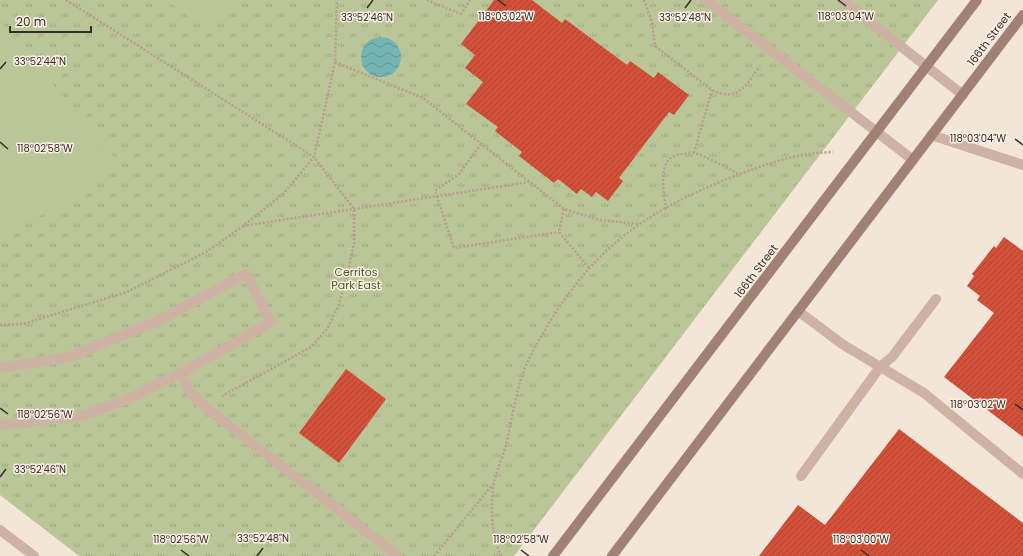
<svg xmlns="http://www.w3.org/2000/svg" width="1023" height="556" viewBox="0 0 1023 556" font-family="Poppins,sans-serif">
	<defs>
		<pattern id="grass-tufts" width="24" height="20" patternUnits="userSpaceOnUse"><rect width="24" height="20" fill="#bac598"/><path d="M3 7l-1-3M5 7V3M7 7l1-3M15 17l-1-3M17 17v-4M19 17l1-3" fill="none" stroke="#a1a983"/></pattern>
		<pattern id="water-waves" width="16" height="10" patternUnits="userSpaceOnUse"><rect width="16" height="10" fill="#75b4b2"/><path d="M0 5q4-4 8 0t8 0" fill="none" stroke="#619391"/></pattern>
		<pattern id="building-hatch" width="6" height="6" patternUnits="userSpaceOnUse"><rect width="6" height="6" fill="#d35139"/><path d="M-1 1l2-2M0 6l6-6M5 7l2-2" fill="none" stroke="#ac4330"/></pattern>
	</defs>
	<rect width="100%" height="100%" fill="#f4e5d9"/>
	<!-- grass -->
	<path fill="url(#grass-tufts)" d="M0,0H938L514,556H79L0,495Z"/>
	<!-- garden -->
	<g fill="#bac598">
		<path d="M166,0H228L208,30Z"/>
		<path d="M0,21L118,162C80,194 50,218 0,229Z"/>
	</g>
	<!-- water -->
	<circle fill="url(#water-waves)" cx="381" cy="57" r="20"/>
	<!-- building -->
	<g fill="url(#building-hatch)">
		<path d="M494,0H532L562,23L565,19L627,65L630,61L654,78L658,72L689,95L674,115L669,112L619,178L623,181L608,201L596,192L592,197L581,189L577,194L558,179L554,183L519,156L522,152L495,131L498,127L466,104L483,82L465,68L475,55L461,44Z"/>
		<path d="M1004,237L1023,251V437L944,377L994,313L977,300L980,296L967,286L974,276L972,274L994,246L996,248Z"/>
		<path d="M346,369L386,399L339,463L299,433Z"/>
		<path d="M899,429L1023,523V556H759L798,505L825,525Z"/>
	</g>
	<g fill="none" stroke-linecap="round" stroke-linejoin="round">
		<!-- path -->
		<g stroke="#ba9d8e" stroke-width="2.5" stroke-dasharray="2 2" stroke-linecap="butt">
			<path d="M66,0L314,157L354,209V243L347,275L338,307L327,329L311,347L222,396"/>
			<path d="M427,0L461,14L470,0"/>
			<path d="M644,0L652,22L655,46L712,90C738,103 746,85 760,66"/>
			<path d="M335,62L423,98L564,209L600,220L639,224"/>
			<path d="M481,144L459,174L435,191L454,248L559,232"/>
			<path d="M694,153L712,90"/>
			<path d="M564,209L559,232L589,268"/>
			<path d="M666,209C664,191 655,156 682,154C685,154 691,152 694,153C704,155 728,169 739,174"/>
			<path d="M243,226L529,182"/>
			<path d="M0,325L23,324L127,292L206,252L243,226L284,193L314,157L335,62L337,0"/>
			<path d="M434,556L494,483"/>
			<path d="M501,556C491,536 490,504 494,482C497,469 503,457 506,445C513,416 516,384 530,357C551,316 579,274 614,244C650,212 696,191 740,174C772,162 798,153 833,152"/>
		</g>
		<!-- lane -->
		<g stroke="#ceb3a4" stroke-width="10">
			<path d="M706,0L913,160"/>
			<path d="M842,0L963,95"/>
			<path d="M931,135L1023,165"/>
			<path d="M798,311L842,344L924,393L1023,474"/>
			<path d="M0,368L69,357L158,321L246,274L271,322L181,373L131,398L85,415L0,425"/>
			<path d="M181,373L192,395L204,406L398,556"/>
			<path d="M801,476L880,367L892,357L936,299"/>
		</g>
		<!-- street -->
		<path stroke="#ceb3a4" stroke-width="10" d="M0,530L34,556"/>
		<!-- secondary -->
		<g stroke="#a28175" stroke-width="10">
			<path d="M553,556L977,0"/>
			<path d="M612,556L1023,15"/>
		</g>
	</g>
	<!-- ticks -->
	<path fill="none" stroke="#382b26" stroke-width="1.5" d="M498,0L506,6M838,0L846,6M367,8L373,0M685,8L691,0M0,69L6,62M1015,139L1023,145M0,142L8,149M1015,404L1023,410M0,408L8,414M0,477L6,469M181,550L189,556M521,550L529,556M861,550L869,556M257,556L263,548"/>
	<g text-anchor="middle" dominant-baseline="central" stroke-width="3" stroke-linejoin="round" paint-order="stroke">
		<!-- street labels -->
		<g font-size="11" fill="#382b26" stroke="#fbf0e6">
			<text transform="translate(989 39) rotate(-53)">166th Street</text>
			<text transform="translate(756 271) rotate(-53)">166th Street</text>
		</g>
		<!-- park labels -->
		<g font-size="11" fill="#4b5927" stroke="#fbf0e6">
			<text x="356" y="272">Cerritos<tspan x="356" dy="13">Park East</tspan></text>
		</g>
	</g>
	<g font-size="10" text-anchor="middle" fill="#382b26" stroke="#fbf0e6" stroke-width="3" stroke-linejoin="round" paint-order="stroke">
		<text x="506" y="20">118°03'02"W</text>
		<text x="846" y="20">118°03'04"W</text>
		<text x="367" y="21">33°52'46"N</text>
		<text x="685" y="21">33°52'48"N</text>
		<text x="40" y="65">33°52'44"N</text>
		<text x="978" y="142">118°03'04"W</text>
		<text x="45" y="152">118°02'58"W</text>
		<text x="978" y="408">118°03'02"W</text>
		<text x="45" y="418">118°02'56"W</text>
		<text x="40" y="473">33°52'46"N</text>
		<text x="263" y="542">33°52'48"N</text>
		<text x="181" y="543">118°02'56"W</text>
		<text x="521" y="543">118°02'58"W</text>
		<text x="861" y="543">118°03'00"W</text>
	</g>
	<!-- scale -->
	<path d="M10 26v6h81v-6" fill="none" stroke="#382b26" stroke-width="2"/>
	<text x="16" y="26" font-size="12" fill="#382b26" stroke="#fbf0e6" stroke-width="3" paint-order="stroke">20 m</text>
</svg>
